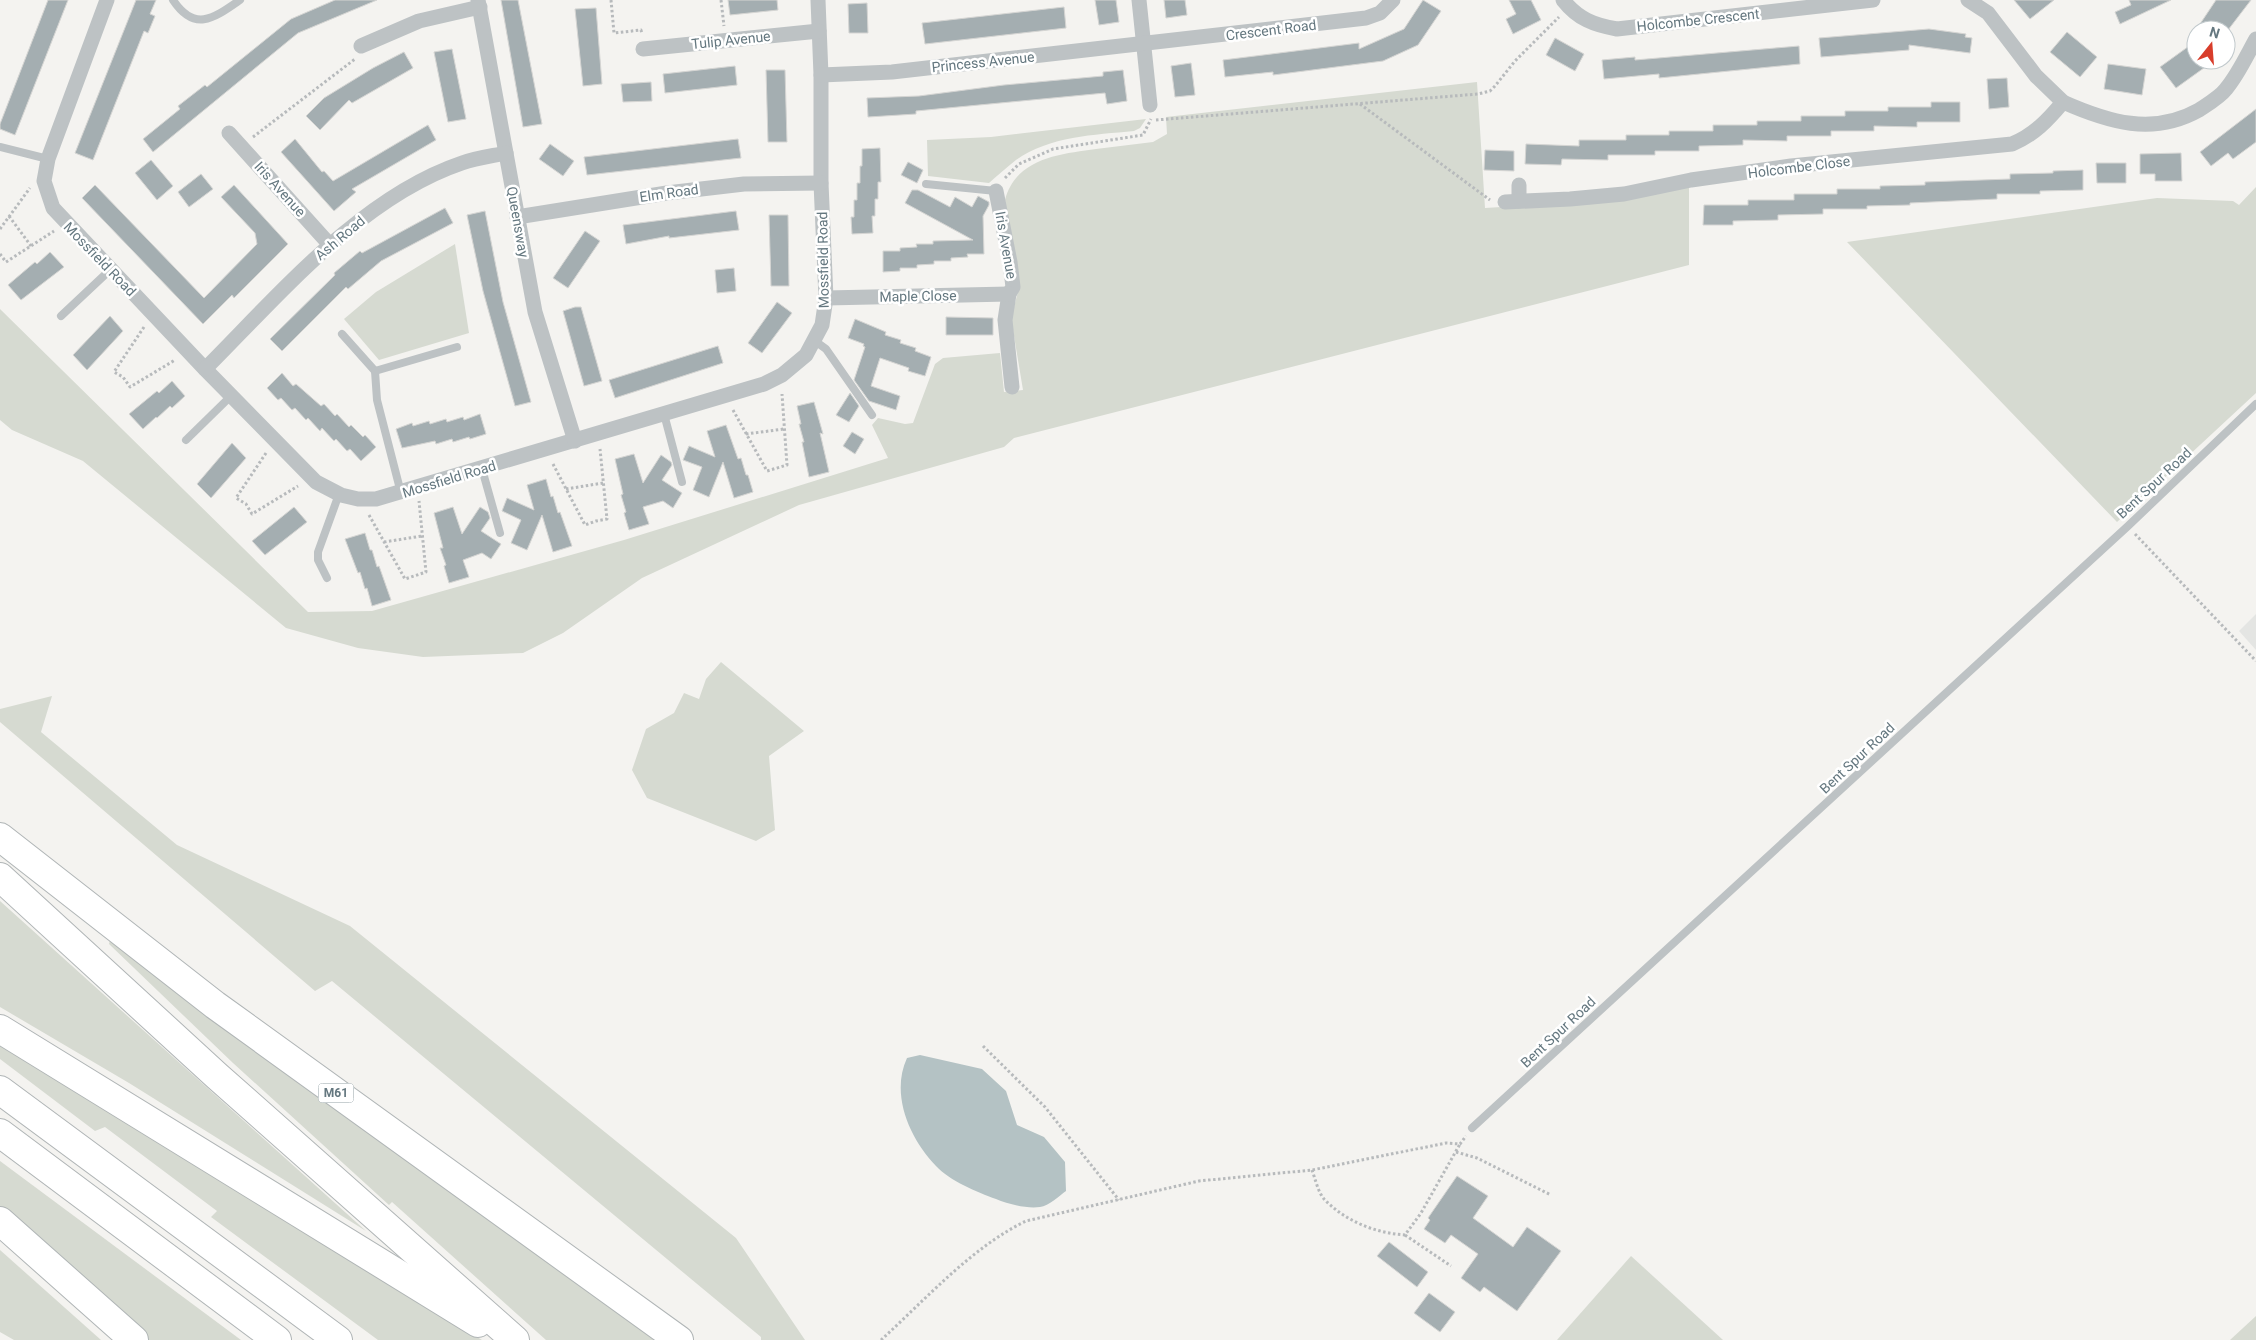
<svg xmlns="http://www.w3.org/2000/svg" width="2256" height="1340" viewBox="0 0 2256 1340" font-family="Roboto,sans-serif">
	<rect width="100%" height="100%" fill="#f4f3f0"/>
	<!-- built -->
	<path fill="#e4e5e3" d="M2256,614V650L2239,631Z"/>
	<!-- green -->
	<g fill="#d6dad1">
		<path d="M1477,82L1485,208L1621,200L1689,187V265L1014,438L1004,447L799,505L642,578L563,633L523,653L423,657L358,648L286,628L83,461L12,430L0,420V309L308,612L372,611L624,540L888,458L872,425L878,418L905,424L913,423L935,364L943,358L1000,353L1004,392L1023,390L1011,318L1019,288L1005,200C1016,158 1060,154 1096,149C1115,147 1134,144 1153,142L1167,134L1166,117Z"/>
		<path d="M1146,119L1140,128L1134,131C1094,135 1050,136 1016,160C1007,167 998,175 989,183L928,176L927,140L991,137Z"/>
		<path d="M2256,187V393L2117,522L1847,242L2157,198L2233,201L2239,205Z"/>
		<path d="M455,244L469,333L379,360L344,319L376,292Z"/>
		<path d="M721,662L804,731L769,756L775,830L756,841L647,798L632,770L646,729L674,713L684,693L699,699L706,679Z"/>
		<path d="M52,696L41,732L177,845L350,926L736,1238L805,1340H761V1337L332,981L315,991L0,722V709Z"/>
		<path d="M0,901L366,1231L129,1083L0,1007Z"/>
		<path d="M110,940L657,1340H546L392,1202L389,1205L233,1063L109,944Z"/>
		<path d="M0,1043L482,1340H378L211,1217L217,1211L105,1127L95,1131L0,1059Z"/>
		<path d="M0,1161L241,1340H148L0,1208Z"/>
		<path d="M0,1250L101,1340H14L0,1332Z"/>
		<path d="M1631,1256L1723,1340H1557Z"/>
		<path d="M2256,1316V1340H2230Z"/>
	</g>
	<!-- water -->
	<path fill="#b4c2c4" d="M920,1055L982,1069L1006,1091L1017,1125L1044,1137L1065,1162L1066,1191C1059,1196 1049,1206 1040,1207C1027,1209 1008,1204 996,1199C977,1192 950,1181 936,1166C910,1139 890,1095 907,1058Z"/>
	<!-- building -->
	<g fill="#a4aeb1" stroke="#d5d5d3">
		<path d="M48,0H68L15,135L0,129V124Z"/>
		<path d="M136,0H156L150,14L155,16L148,33L144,31L93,160L75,153Z"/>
		<path d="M335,0H377L298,33L153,152L143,139L180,109L178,106L205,85L207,87L291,19Z"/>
		<path d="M501,0H518L542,124L523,127Z"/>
		<path d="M728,0H777L778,10L730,15Z"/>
		<path d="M1095,0H1116L1119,22L1099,25Z"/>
		<path d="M1164,0H1185L1187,15L1166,18Z"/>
		<path d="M1423,0L1441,11L1418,45L1383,61L1273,75V72L1225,77L1223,60L1359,43V49L1404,29Z"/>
		<path d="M1509,0H1531L1541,20L1513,34L1506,19L1516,14Z"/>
		<path d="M2014,0H2054L2030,19Z"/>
		<path d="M2129,0H2171L2120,24L2115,12L2131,5Z"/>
		<path d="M2216,0H2251L2228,30H2196Z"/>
		<path d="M867,3L868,33H849L848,4Z"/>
		<path d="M1064,7L1066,28L925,44L922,23Z"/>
		<path d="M596,8L602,84L583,86L575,9Z"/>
		<path d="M1929,29L1966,34L1965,37L1972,38L1970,53L1909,45V50L1821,57L1819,38Z"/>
		<path d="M2067,32L2097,57L2080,77L2050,52Z"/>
		<path d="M1555,38L1584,54L1575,71L1546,55Z"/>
		<path d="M2196,41V60H2215L2176,88L2160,67Z"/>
		<path d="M1799,46L1800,64L1659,78V74L1604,79L1602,60L1635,57V60Z"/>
		<path d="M452,49L466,119L448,122L434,52Z"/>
		<path d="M404,52L413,68L352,103L349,100L320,130L306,116L324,98L373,68Z"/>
		<path d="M1191,63L1195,95L1175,97L1171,66Z"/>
		<path d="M2108,64L2146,69L2142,95L2104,89Z"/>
		<path d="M735,66L737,85L665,93L663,74Z"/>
		<path d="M766,70H785L787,142H768Z"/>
		<path d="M1123,70L1127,101L1107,104L1105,93L916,111V114L868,117L867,98L919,96L1004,85L1103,76V72Z"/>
		<path d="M2007,78L2009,107L1989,109L1987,79Z"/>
		<path d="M651,82L652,101L623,102L621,84Z"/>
		<path d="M1931,102H1960V122H1917V127L1874,126V131H1831V136H1787V141L1743,140V145L1699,146V151H1655V155H1608V160L1562,159L1561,165L1525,164L1526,144L1579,146V140H1626V135H1669V131H1713V125H1757V121H1801V116H1845V111H1888V107H1931Z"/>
		<path d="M2256,109V142L2233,159L2228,153L2211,166L2200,152Z"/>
		<path d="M428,125L436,140L352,189L356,192L334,211L281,152L295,139L322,172L324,171L333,181Z"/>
		<path d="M738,139L741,158L587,175L584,157Z"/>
		<path d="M550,144L574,161L563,176L539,159Z"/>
		<path d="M880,148L881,182H878V199H875V216H872L873,233L852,234L851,217H854V200H857V183H860V166H862V149Z"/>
		<path d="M1485,150L1514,151V171L1484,170Z"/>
		<path d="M2181,153L2182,181H2155V174H2140V154Z"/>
		<path d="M151,160L173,186L157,200L135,173Z"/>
		<path d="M908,162L923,170L917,183L901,175Z"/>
		<path d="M2096,163H2126V183H2097Z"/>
		<path d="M2083,170V190L2040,191V194H1997V199L1910,203V205L1867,206V209H1823V214L1778,215V220L1733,221V225H1703L1704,205H1748V200H1794V194H1837V189H1880V186L1925,185V182L2010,179V174L2053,173V171Z"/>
		<path d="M201,174L213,189L189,207L178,192Z"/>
		<path d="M95,185L204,298L257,244L255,233L221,197L234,185L288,244L234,298L232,295L203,324L82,198Z"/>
		<path d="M912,190H918L950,207L955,197L972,207L978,196L989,202V205L983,216L984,254H967L968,257L951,258V261H934V264L917,265V268H900V271L883,272V251H900V248L917,247L916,244H933V241L973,240L905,203Z"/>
		<path d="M445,208L453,223L381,261L348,289L346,287L282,351L270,339L335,275L334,273L360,251L362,253Z"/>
		<path d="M485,211L503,302L531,402L515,406L483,291L467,215Z"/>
		<path d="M736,211L739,230L669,238V236L626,244L623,225Z"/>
		<path d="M769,215H788L789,286H771Z"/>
		<path d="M585,231L600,241L568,288L553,278Z"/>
		<path d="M50,252L64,267L21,300L8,285L35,262L37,264Z"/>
		<path d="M734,268L736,291L717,293L715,270Z"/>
		<path d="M777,302L792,313L762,353L748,343Z"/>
		<path d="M575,307H581L602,381L584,386L563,311Z"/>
		<path d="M110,316L123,331L87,370L73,355Z"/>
		<path d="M946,317L993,318V335H946Z"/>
		<path d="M855,319L886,332L885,335L901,340L900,343L916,348L915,351L931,357L925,376L908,371L909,368L880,358L871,386L900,396L896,410L869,401L854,380L865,347L863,346L864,344L848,338Z"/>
		<path d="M718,346L723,363L615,398L609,380Z"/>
		<path d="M282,373L293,386L296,384L321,406L324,404L335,416L337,414L349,427L351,425L363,437L365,435L376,447L361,461L350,449L347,451L336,439L334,441L322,428L320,431L308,418L306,420L295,408L292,410L281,398L278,400L267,388Z"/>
		<path d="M172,381L185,396L172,408L170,406L157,418L156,417L143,429L129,414L157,391L159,393Z"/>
		<path d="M850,393L859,406L849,422L836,415Z"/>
		<path d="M814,402L823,434L820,433L829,472L809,477L802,442H804L799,424H801L797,406Z"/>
		<path d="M480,414L486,434L470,439L469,437L453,442L452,439L436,444L435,441L402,448L396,429L412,423L413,426L429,421L430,424L446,419L447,422L463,417L464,420Z"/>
		<path d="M726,425L738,459L741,458L746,475H748L753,492L734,498L723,462L709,497L693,490L702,467L683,460L689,446L715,457L707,431Z"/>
		<path d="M852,432L864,439L855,454L843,446Z"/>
		<path d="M232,443L246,458L211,498L197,484Z"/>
		<path d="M634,454L643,483L661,455L671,462L672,465L662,480L682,493L673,508L663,501L643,507L649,524L629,530L624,513L626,512L621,495L623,494L615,459Z"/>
		<path d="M546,479L551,497L553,496L558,513L560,512L572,546L553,552L542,515L527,550L511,543L521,520L502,511L507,498L534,510L527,485Z"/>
		<path d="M294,507L307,522L265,555L252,541Z"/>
		<path d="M453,507L462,534L480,507L488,512L490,518L481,531L501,544L491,559L482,553L463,560L469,577L449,583L444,566L446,565L440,548H443L434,513Z"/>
		<path d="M365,533L370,550H372L377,567L379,566L391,600L372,606L367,588L365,589L360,572L358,573L345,539Z"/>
		<path d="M1457,1176L1488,1196L1473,1218L1513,1247L1527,1227L1561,1251L1517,1311L1484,1287L1480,1292L1461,1278L1478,1254L1451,1235L1445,1243L1424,1229L1430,1220L1428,1218Z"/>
		<path d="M1389,1242L1428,1272L1417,1287L1377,1256Z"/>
		<path d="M1429,1293L1455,1312L1440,1332L1414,1313Z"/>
	</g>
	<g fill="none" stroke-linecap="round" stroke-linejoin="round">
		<defs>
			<g id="motorway">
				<path d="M0,837L215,1005L679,1340"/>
				<path d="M0,877L217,1076L515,1340"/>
				<path d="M0,1029L478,1323"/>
				<path d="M0,1090L338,1340"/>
				<path d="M0,1133L277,1340"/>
				<path d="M0,1221L134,1340"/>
			</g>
		</defs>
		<!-- motorway casing -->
		<use href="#motorway" stroke="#b0b5b6" stroke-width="30"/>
		<!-- path -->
		<g stroke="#b7babc" stroke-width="3" stroke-dasharray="2.5 2.5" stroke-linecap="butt">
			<path d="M611,0L614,33L641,30L642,34"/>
			<path d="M721,0L724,26"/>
			<path d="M1360,104L1490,200"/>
			<path d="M1156,120L1478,94L1490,91L1495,86L1515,61L1559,17"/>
			<path d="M253,137L355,59"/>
			<path d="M1005,178L1019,164L1053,149L1143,135L1151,119"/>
			<path d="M9,216L31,246"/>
			<path d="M0,229L30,188"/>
			<path d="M0,254L6,262L54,231"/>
			<path d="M144,327L114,372L123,377L130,387L175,360"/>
			<path d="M733,410L767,471L787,465L782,394"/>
			<path d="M746,434L784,429"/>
			<path d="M266,453L236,498L246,504L252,514L298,486"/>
			<path d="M553,464L585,525L596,521L607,519L600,449"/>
			<path d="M566,489L603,483"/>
			<path d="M369,515L405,579L426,572L419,501"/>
			<path d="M2135,534L2256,661"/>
			<path d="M384,542L422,536"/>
			<path d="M983,1046L1045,1107L1119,1200"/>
			<path d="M1456,1152L1477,1158L1551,1195"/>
			<path d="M1312,1170C1315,1178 1318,1192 1324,1199C1345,1221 1375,1233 1405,1235L1421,1213L1460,1144"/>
			<path d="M1405,1235L1451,1266"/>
			<path d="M881,1340C926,1299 972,1247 1026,1221L1199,1181L1312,1170L1446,1143L1460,1144L1466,1136"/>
		</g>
		<!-- service -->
		<g stroke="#bdc2c4" stroke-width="8">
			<path d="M173,0C195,33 214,18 240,0"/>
			<path d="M0,147L48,159"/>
			<path d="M926,184L996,191"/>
			<path d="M61,316L110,270"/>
			<path d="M342,334L375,371L457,347"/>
			<path d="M815,341L826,349L872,415"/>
			<path d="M375,371L377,400L401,493"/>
			<path d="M664,414L682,482"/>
			<path d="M186,440L231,396"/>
			<path d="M482,469L500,533"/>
			<path d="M327,578L318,560V552L339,494"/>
			<path d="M1472,1128L2128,526L2256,404"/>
		</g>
		<!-- minor -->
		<g stroke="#bdc2c4" stroke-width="15">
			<path d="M107,0L48,159L44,181L53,208L205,369L316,482L341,495L358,499H376L764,384L782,375L806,355L822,325L826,298L821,183V75L818,0"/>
			<path d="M478,0L535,312L575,441"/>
			<path d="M1139,0L1150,105"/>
			<path d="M1563,0C1578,19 1594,25 1617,29L1873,0"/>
			<path d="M1968,0L1988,13L2036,76L2063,102"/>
			<path d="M361,46L419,21L480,7"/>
			<path d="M643,49L819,31"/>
			<path d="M821,75L892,72L1366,18L1380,13L1393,0"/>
			<path d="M229,133L330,245"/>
			<path d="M1519,185V201"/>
			<path d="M996,191L1010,262L1013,287L1009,294L1005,320L1012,387"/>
			<path d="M1505,202L1570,199L1624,194L1691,180L1791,166L2012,144C2034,135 2048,120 2063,102C2108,122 2153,136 2199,110C2208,104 2220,97 2226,89C2238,75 2247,55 2256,39"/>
			<path d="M517,217L667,193L744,184L821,183"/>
			<path d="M826,298L1009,294"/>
			<path d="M205,369C278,296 361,197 462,163C476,158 492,156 506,153"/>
		</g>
		<!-- motorway -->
		<use href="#motorway" stroke="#fff" stroke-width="28"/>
	</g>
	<g text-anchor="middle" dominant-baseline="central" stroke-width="5" stroke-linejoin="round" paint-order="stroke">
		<!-- shield labels -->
		<rect fill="#fff" stroke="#92a0a5" stroke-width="1" x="318.5" y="1083.5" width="35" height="19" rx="4"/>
		<g font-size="12" font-weight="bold" fill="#64777f">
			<text x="336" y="1093">M61</text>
		</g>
		<!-- street labels -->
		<g font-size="14" fill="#64777f" stroke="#fff">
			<text transform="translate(1698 20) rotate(-6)">Holcombe Crescent</text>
			<text transform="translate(1271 30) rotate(-7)">Crescent Road</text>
			<text transform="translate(731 40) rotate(-6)">Tulip Avenue</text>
			<text transform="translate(983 62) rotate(-6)">Princess Avenue</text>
			<text transform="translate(1799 167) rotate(-7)">Holcombe Close</text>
			<text transform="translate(280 189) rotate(48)">Iris Avenue</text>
			<text transform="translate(669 193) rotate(-8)">Elm Road</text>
			<text transform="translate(518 222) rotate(80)">Queensway</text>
			<text transform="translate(340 238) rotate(-40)">Ash Road</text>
			<text transform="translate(1006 245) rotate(80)">Iris Avenue</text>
			<text transform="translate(100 259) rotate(46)">Mossfield Road</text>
			<text transform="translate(823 260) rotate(-91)">Mossfield Road</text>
			<text transform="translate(918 296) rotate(-1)">Maple Close</text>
			<text transform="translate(449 479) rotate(-17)">Mossfield Road</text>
			<text transform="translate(2154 483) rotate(-43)">Bent Spur Road</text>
			<text transform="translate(1857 758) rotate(-43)">Bent Spur Road</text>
			<text transform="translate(1558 1032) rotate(-43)">Bent Spur Road</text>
		</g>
	</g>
	<!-- north arrow -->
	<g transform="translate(2211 45) rotate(17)"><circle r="24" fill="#ffffff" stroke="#c1c9cc"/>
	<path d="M0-4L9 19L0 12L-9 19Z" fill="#d83d2b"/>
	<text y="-8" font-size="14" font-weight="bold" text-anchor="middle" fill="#64777f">N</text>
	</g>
</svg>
